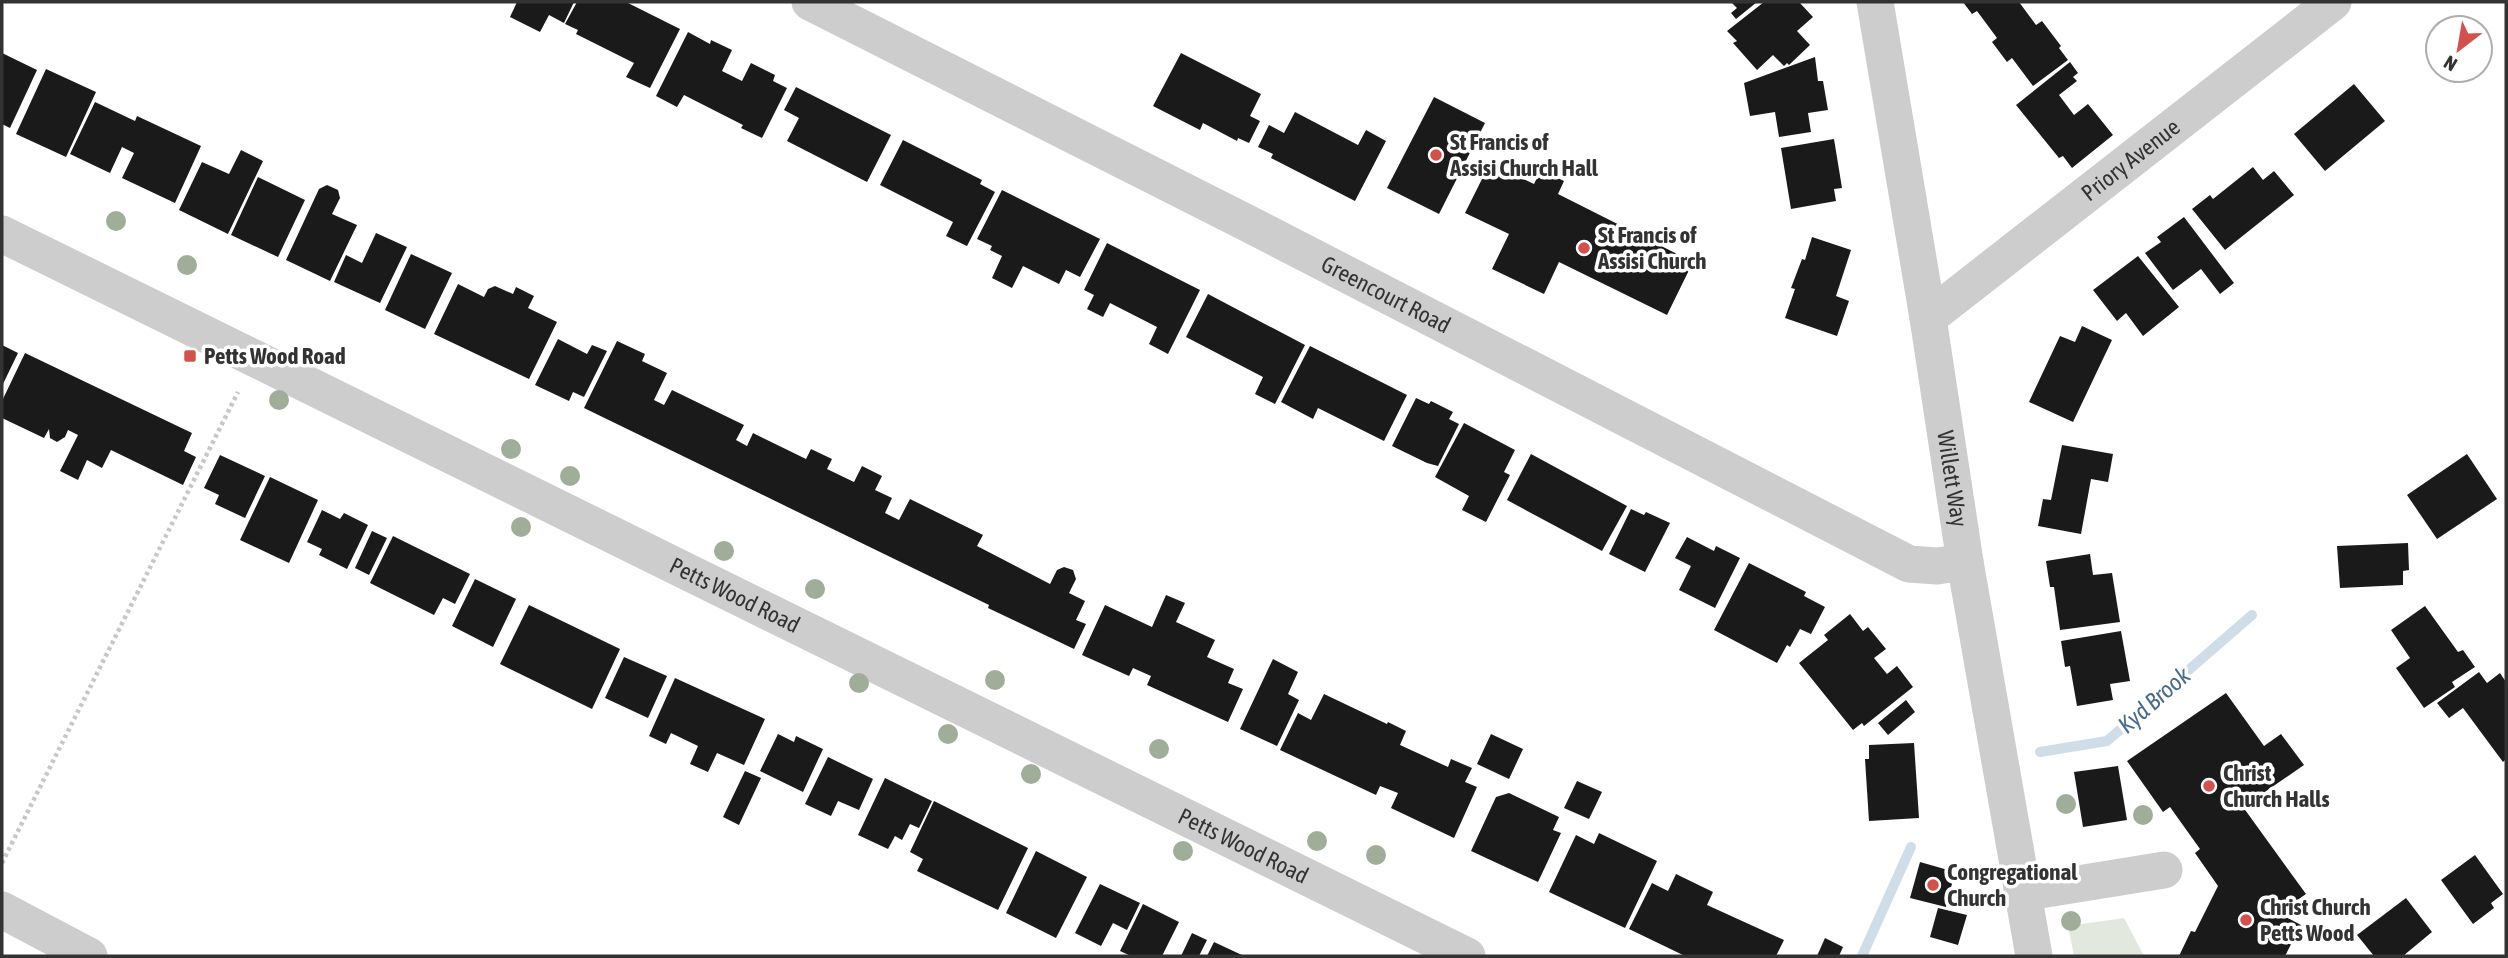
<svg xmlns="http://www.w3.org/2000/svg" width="2508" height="958" viewBox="0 0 2508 958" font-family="'Asap Condensed',sans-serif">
	<rect width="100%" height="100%" fill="#fff"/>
	<!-- green -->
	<path fill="#e2e8dd" d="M2124,918L2144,956H2074L2068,926Z"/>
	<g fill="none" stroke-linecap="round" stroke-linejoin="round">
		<!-- stream -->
		<g stroke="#cfdde8" stroke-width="10">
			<path d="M2040,752L2107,741L2252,615"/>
			<path d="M1862,956L1911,847"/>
		</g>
	</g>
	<!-- building -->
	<g fill="#1a1a1a">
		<path d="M517,2H574L564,23L549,15L540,32L510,17Z"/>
		<path d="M577,2H626L680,29L650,88L626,77L634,63L576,34L578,30L565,24Z"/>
		<path d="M1731,2H1757L1736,19L1731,13L1737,8Z"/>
		<path d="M1764,2H1799L1813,17L1797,31L1810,45L1789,65L1787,63L1784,66L1773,55L1757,70L1733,43L1737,41L1727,31Z"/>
		<path d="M1963,2H2019L2036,25L2042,21L2061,46L2059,48L2068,60L2033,86L2012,58L2007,62L1992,42L1997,38L1977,11L1972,14Z"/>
		<path d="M688,32L710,44L711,40L732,50L722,71L742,81L751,63L775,75L773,81L787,88L762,138L741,128L743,125L684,95L677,107L656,96Z"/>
		<path d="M2,53L37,70L10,128L2,124Z"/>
		<path d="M1181,53L1261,94L1250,116L1260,121L1249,143L1238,138L1237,141L1203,123L1200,130L1153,106Z"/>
		<path d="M1815,57L1818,81H1823L1828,110L1808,113L1811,132L1779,137L1775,112L1750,116L1744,83Z"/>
		<path d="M2070,62L2078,73L2073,77L2077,81L2059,95L2074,115L2088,104L2113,135L2072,168L2063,156L2059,158L2016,105Z"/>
		<path d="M46,69L96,92L66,157L16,134Z"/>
		<path d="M2354,84L2385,121L2325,171L2294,134Z"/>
		<path d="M796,87L891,135L867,182L787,141L799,118L784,110Z"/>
		<path d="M1434,97L1485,123L1439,214L1387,188Z"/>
		<path d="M95,102L135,121L137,116L201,146L175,203L122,178L134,153L122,147L110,173L70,154Z"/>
		<path d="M1295,112L1358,145L1366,130L1386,141L1355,201L1271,158L1273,154L1258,147L1269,125L1284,133Z"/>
		<path d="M1834,139L1842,188L1834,189L1836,201L1791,209L1781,148Z"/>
		<path d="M903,140L982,180L980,184L995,192L967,246L946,236L953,222L880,185Z"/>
		<path d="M241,150L263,161L228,234L179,210L202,162L229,174Z"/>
		<path d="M1490,163L1534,184L1541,170L1564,181L1558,194L1693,262L1667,315L1559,262L1544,294L1492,269L1509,234L1465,213Z"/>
		<path d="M2253,167L2263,180L2274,171L2294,195L2225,250L2192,209L2210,195L2213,199Z"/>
		<path d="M258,177L305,200L278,257L231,235Z"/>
		<path d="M327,185L338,190L340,198L332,214L357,225L330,281L286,260L319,189Z"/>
		<path d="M1002,190L1100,239L1080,277L1066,270L1059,284L1023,266L1012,288L992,278L1002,256L990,250L992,246L977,239Z"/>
		<path d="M2184,217L2234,283L2220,294L2201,269L2173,290L2145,253L2161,242L2157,237Z"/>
		<path d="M376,233L407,247L380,303L334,282L346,255L362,263Z"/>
		<path d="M1812,237L1851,250L1836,296L1849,301L1837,336L1785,318L1795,289L1791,288L1802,259L1805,260Z"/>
		<path d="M1107,243L1200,290L1168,354L1149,344L1157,327L1110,303L1103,317L1087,309L1094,295L1084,290Z"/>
		<path d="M411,254L452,273L425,329L385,310Z"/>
		<path d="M2138,256L2179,307L2143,336L2126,313L2117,321L2093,290Z"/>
		<path d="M458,284L484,297L488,289L495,286L513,294L516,287L534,296L528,308L557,322L529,379L434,334Z"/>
		<path d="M1208,294L1305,345L1275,404L1255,394L1263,377L1186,337Z"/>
		<path d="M2082,326L2112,340L2073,422L2029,402L2060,336L2075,342Z"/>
		<path d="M558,339L587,354L592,345L607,351L584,397L573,392L569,401L535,385Z"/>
		<path d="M617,341L645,354L642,361L667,373L654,400L664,405L672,390L744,425L736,440L747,446L753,433L806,459L811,449L832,459L827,469L854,482L862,466L882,476L875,490L892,498L885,513L899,520L910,499L983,535L977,546L1050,584L1057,570L1064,567L1073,570L1076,579L1069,593L1085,601L1076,620L1086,624L1074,649L988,608L989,605L584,408Z"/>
		<path d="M2,345L18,353L2,386Z"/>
		<path d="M1310,346L1407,395L1384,441L1318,408L1313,419L1281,402Z"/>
		<path d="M25,353L192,433L184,451L196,457L183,485L111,450L102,468L87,460L78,480L60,471L78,435L68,430L65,437L57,442L50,438L49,429L44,438L2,418V401Z"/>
		<path d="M1416,398L1429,404L1431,401L1453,412L1449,419L1459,424L1438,466L1427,463L1392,446Z"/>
		<path d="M1464,423L1515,450L1504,472L1510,475L1486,522L1462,510L1469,496L1435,477Z"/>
		<path d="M2062,445L2113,454L2108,482L2091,479L2081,534L2038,526L2043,499L2051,500Z"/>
		<path d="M1531,454L1627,506L1602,551L1507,500Z"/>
		<path d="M2467,454L2497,499L2437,539L2407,495Z"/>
		<path d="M220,455L265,476L245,518L215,504L219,495L204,488Z"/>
		<path d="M270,477L318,500L289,563L240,540Z"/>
		<path d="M1631,509L1644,515L1646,512L1670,523L1645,572L1609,554Z"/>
		<path d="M322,510L340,519L344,513L368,525L347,569L319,555L322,549L307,542Z"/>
		<path d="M372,531L387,538L369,575L355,568Z"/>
		<path d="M393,536L470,574L455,604L443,598L434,615L370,583Z"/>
		<path d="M1687,537L1714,551L1716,546L1740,558L1715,608L1679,590L1691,566L1675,558Z"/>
		<path d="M2408,543L2409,570L2403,571V585L2340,588L2337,546Z"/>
		<path d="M2090,554L2093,575L2112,573L2120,622L2060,630L2054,587H2050L2046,561Z"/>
		<path d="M1749,563L1806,592L1804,596L1825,607L1811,634L1800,629L1790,647L1787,645L1777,663L1714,630Z"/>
		<path d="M475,579L516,599L493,647L452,626Z"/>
		<path d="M1166,595L1185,603L1176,622L1215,640L1207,657L1234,669L1228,683L1243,689L1228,722L1147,685L1151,676L1133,668L1129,676L1082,655L1105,605L1152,627Z"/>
		<path d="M529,605L620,649L592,709L500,664Z"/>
		<path d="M2425,606L2458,652L2463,650L2475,667L2452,682L2455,687L2424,708L2396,668L2410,658L2391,630Z"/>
		<path d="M1850,614L1863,631L1868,627L1886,649L1874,658L1887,674L1897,666L1913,687L1864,726L1862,723L1853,730L1799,663L1828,640L1824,635Z"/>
		<path d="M2121,631L2130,681L2110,684L2113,700L2077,706L2070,666L2065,667L2061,641Z"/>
		<path d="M624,657L667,676L648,718L605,698Z"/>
		<path d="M1273,659L1298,672L1288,694L1299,700L1277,746L1240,729Z"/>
		<path d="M2479,672L2487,683L2500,673L2506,682V759L2503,762L2463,708L2449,718L2437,703Z"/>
		<path d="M675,678L765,719L744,765L717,753L708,772L690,764L698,746L671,733L666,744L649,736Z"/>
		<path d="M2226,693L2264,746L2281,734L2304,765L2243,807L2306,894L2283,910L2282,915L2301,925L2285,956H2179L2191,931L2195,932L2218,886L2195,853L2200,849L2170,807L2163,812L2127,761Z"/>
		<path d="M1324,694L1387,724L1388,722L1406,731L1400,745L1448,767L1451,759L1472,768L1465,782L1477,787L1454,838L1391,808L1398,793L1380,786L1376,795L1280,750L1298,713L1311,720Z"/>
		<path d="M1906,700L1915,712L1888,735L1878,723Z"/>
		<path d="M778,734L794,742L796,736L823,749L803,792L760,771Z"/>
		<path d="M1491,734L1523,749L1509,779L1477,764Z"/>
		<path d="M1914,743L1919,818L1869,821L1865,759H1869V745Z"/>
		<path d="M828,757L873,779L859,810L838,801L831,816L805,804Z"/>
		<path d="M2118,766L2127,820L2083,827L2074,772Z"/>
		<path d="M745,771L761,778L739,825L723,817Z"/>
		<path d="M885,778L932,801L919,828L910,824L902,840L895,836L888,849L858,835Z"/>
		<path d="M1577,781L1602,792L1589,819L1564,808Z"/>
		<path d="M1509,793L1559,817L1553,830L1561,833L1538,882L1471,851L1496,797Z"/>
		<path d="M934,801L1028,848L998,910L917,871L923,859L910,852Z"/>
		<path d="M1599,833L1657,861L1625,928L1549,892L1576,835L1594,844Z"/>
		<path d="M1036,851L1087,877L1056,938L1006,913Z"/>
		<path d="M2475,855L2503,894L2491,903L2494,908L2473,924L2441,880Z"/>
		<path d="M1920,862L1955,872L1946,907L1910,898Z"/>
		<path d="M1676,874L1713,892L1707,905L1784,940L1776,956H1685L1629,929L1652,883L1668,891Z"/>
		<path d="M1100,884L1140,903L1127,930L1113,923L1101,946L1075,933Z"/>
		<path d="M2406,898L2432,932L2403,956H2374L2357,935Z"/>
		<path d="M1143,904L1179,922L1162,956H1131L1120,951Z"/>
		<path d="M1938,908L1967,915L1958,945L1930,937Z"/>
		<path d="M1192,933L1207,940L1199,956H1181Z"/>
		<path d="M1825,938L1843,947L1839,956H1817Z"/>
		<path d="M1214,942L1244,956H1207Z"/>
	</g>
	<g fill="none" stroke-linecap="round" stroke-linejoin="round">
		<!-- path -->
		<path stroke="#c7c7c7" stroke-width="4.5" stroke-dasharray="3.5 3.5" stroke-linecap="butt" d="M2,863L238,392"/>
		<!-- minor -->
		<g stroke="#cdcdcd" stroke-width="37">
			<path id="s1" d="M810,2L1247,223L1909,564L1937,566L1965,562"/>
			<path id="s2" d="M1875,2L1928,318L1965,562L2034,956"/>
			<path id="s3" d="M2,234L1467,956"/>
			<path id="s4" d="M1928,318L2333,2"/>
			<path d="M2022,893L2164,870"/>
			<path d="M2,910L89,956"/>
		</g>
	</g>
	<!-- trees -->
	<g fill="#a0ad99">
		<circle cx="116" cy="221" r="10"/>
		<circle cx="187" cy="265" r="10"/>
		<circle cx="279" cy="400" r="10"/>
		<circle cx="511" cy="449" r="10"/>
		<circle cx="570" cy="476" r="10"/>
		<circle cx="521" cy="527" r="10"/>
		<circle cx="724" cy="551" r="10"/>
		<circle cx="815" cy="589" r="10"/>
		<circle cx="995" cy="680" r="10"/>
		<circle cx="859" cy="683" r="10"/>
		<circle cx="948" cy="734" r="10"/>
		<circle cx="1159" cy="749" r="10"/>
		<circle cx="1031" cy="774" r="10"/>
		<circle cx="2066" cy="804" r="10"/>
		<circle cx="2143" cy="815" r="10"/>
		<circle cx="1317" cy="841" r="10"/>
		<circle cx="1183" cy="851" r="10"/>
		<circle cx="1376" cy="855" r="10"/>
		<circle cx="2071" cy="921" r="10"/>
	</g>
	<!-- markers -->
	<g fill="#d2514d" stroke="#fff" stroke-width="2.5">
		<circle cx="1436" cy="155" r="7"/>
		<circle cx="1584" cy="248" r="7"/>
		<rect x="183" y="349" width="14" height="14" rx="3.5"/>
		<circle cx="2209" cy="786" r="7"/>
		<circle cx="1933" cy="885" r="7"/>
		<circle cx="2246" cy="920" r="7"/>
	</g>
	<g text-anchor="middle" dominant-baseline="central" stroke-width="7" stroke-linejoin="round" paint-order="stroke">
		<!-- poi labels -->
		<g font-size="23" font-weight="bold" fill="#333" stroke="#fff" text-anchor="start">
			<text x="1450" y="142">St Francis of<tspan x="1450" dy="26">Assisi Church Hall</tspan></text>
			<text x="1598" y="235">St Francis of<tspan x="1598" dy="26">Assisi Church</tspan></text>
			<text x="204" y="356">Petts Wood Road</text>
			<text x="2223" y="773">Christ<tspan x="2223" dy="26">Church Halls</tspan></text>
			<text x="1947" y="872">Congregational<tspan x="1947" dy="26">Church</tspan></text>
			<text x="2260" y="907">Christ Church<tspan x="2260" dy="26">Petts Wood</tspan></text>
		</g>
		<!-- street labels -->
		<g font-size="23" fill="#333" stroke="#fff">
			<text stroke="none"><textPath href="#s4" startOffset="257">Priory Avenue</textPath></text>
			<text stroke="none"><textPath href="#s1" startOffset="646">Greencourt Road</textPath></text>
			<text stroke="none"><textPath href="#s2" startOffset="483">Willett Way</textPath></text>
			<text stroke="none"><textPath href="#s3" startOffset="817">Petts Wood Road</textPath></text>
			<text stroke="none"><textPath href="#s3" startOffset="1384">Petts Wood Road</textPath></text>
		</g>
		<!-- water labels -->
		<g font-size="24" font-style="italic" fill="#496c8c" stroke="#fff">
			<text transform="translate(2154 700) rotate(-41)">Kyd Brook</text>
		</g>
	</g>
	<!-- border -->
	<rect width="2508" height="958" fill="none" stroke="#333333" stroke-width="7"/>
	<!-- north arrow -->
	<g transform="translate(2459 49) rotate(211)"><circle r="33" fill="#ffffff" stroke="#adadad" stroke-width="2"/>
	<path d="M0-5L12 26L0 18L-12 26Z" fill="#d2514d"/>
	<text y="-10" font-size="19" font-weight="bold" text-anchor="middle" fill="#333333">N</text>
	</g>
</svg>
